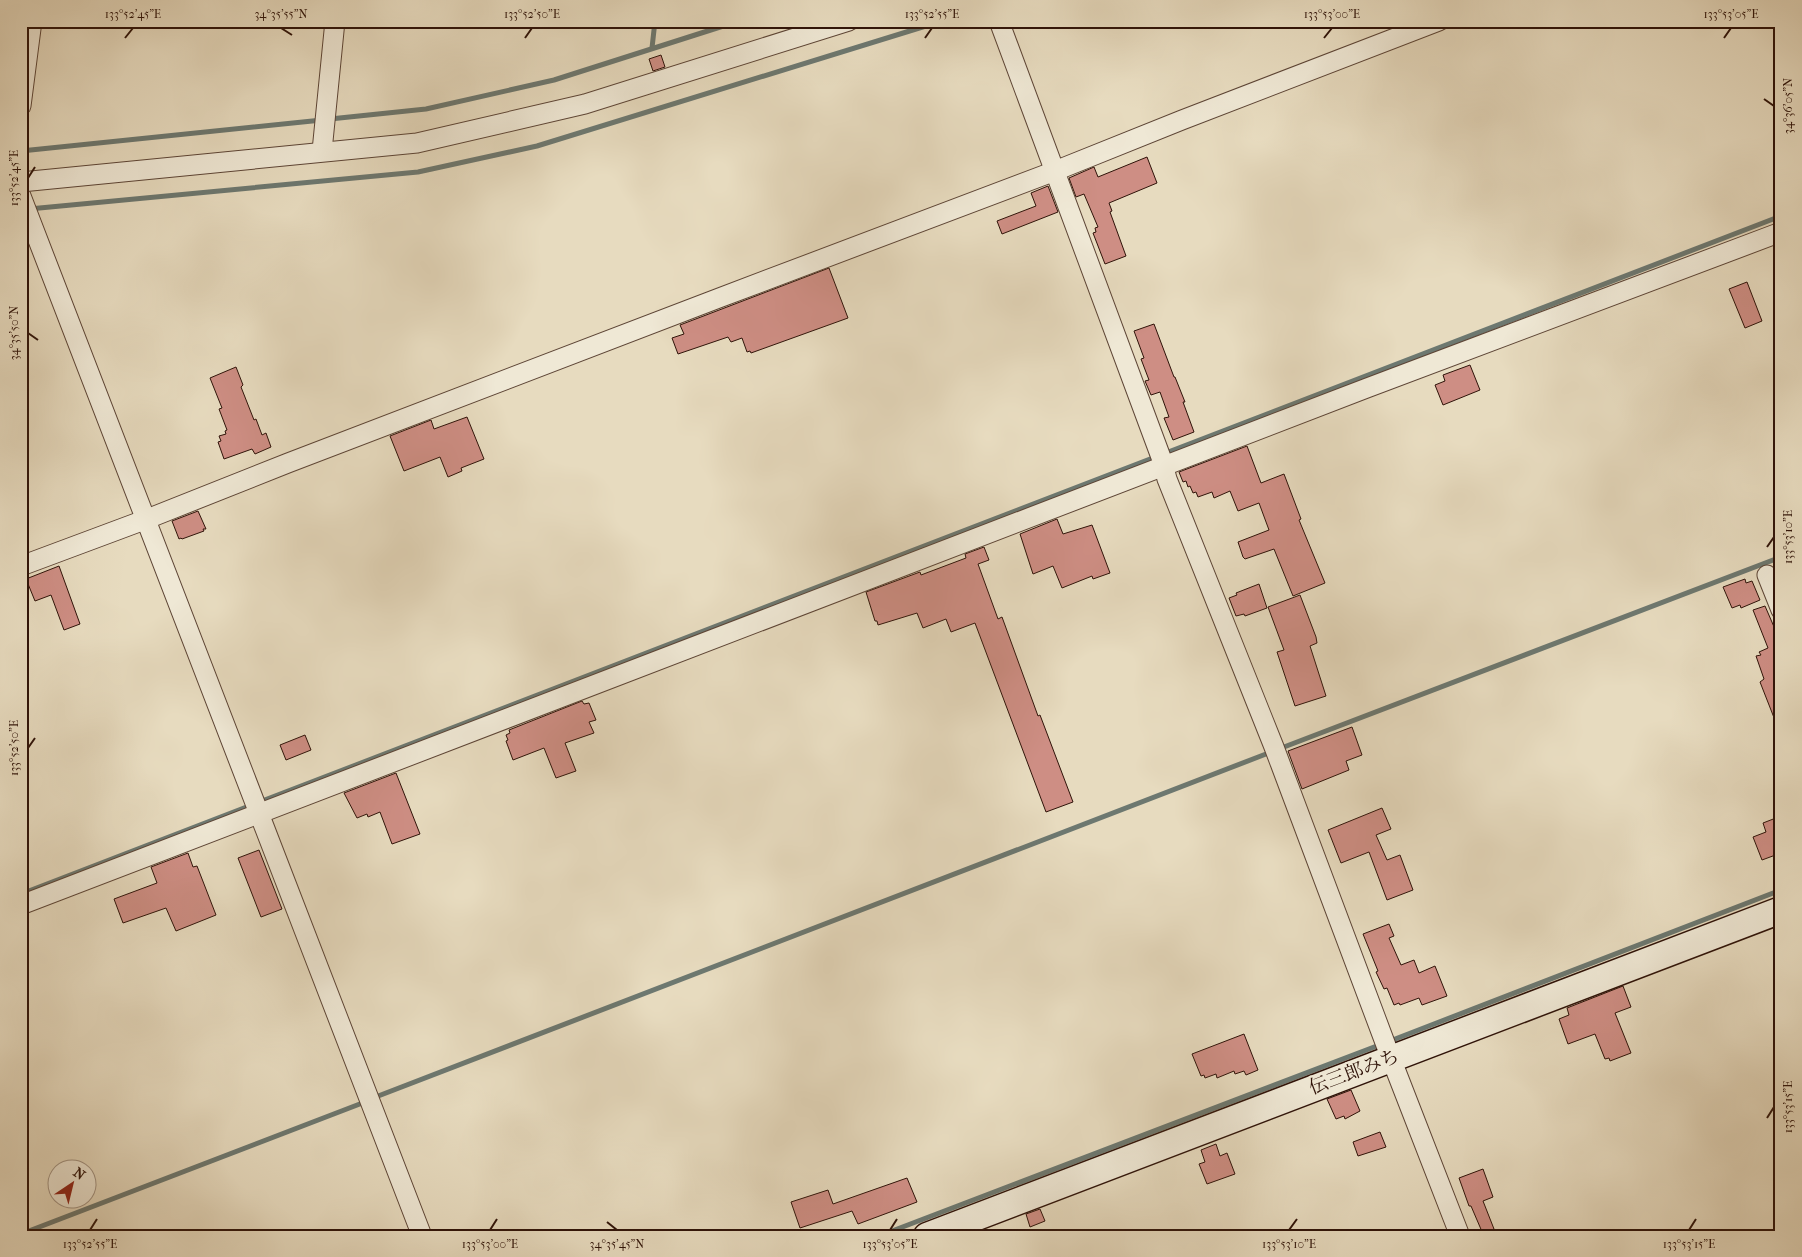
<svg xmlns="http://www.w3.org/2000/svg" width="1802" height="1257" viewBox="0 0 1802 1257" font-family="'IM FELL French Canon','Noto Serif JP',serif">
	<rect width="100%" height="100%" fill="#e7dbbf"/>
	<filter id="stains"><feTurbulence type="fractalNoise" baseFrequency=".004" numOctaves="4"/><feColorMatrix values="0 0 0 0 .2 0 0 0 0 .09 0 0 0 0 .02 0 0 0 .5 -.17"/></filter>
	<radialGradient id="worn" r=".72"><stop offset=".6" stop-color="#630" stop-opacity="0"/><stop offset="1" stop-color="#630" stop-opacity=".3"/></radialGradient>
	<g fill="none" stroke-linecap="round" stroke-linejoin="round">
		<!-- stream -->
		<g stroke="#6d7870" stroke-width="5">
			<path d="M652,48L655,21"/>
			<path d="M330,119L426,109L554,80L739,21"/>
			<path d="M21,151L322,120"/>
			<path d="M29,209L418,172L537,146L942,21"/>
			<path d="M1284,747L1781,557"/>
			<path d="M21,894L1781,216"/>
			<path d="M1390,1041L1781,890"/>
			<path d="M373,1098L1266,754"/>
			<path d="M21,1234L365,1102"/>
			<path d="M879,1236L1382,1044"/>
		</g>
	</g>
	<!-- building -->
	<g fill="#ce8e84" stroke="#2f1309">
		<path d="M661,55L665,67L653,71L649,59Z"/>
		<path d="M1147,157L1157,183L1109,203L1112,211L1110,212L1126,256L1105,264L1093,233L1096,232L1095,228L1098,227L1084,194L1076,197L1069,178L1094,167L1098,177Z"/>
		<path d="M1048,186L1058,212L1002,234L997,221L1036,206L1031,193Z"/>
		<path d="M829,268L848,318L751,353L750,351L747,352L742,338L731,342L728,337L678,354L672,338L684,334L680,325Z"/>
		<path d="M1747,282L1762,321L1745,328L1729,289Z"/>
		<path d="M1154,324L1174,377H1175L1185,402H1183L1194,432L1173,440L1164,418L1169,417L1160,392L1151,395L1145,381L1149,380L1141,359L1144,358L1134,331Z"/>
		<path d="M1470,365L1480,390L1443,405L1435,385L1445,381L1443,375Z"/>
		<path d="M236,367L243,385L241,387L254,420L256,419L262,435L266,433L271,447L255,454L252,449L224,459L218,442L221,441L219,436L226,434L225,431L227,430L219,409L222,408L210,378Z"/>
		<path d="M467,417L484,459L461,468L462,471L448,477L440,457L404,471L390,436L431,420L434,429Z"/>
		<path d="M1247,446L1261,483L1284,474L1301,519L1299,520L1325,583L1293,596L1274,549L1245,559L1243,557L1238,542L1269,530L1259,503L1238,511L1230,491L1214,498L1212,492L1198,497L1196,492L1193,493L1190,486L1188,487L1186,481L1183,482L1179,472Z"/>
		<path d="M198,511L206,529H203L204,531L182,539L181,538L179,539L172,521Z"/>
		<path d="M1057,519L1063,534L1092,525L1110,573L1093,579L1092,576L1062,588L1053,566L1033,574L1020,534Z"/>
		<path d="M984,547L989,560L978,564L998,619L1002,617L1038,716L1040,715L1073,802L1046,812L975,623L951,632L946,619L923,628L917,613L878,625L877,621H875L866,592L920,572L921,575L966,558L965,554Z"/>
		<path d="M59,566L80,624L64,630L51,595L35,601L26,579Z"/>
		<path d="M1745,579L1746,583L1752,581L1760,600L1741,608L1740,605L1732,608L1723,587Z"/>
		<path d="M1259,584L1267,608L1245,616L1244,614L1236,616L1229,598L1237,595L1236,593Z"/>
		<path d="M1300,595L1316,637L1317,643L1310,646L1326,696L1295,706L1277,652L1284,650L1268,607Z"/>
		<path d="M1765,606L1781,643L1780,733L1760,682L1764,679L1756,656L1761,655L1759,652L1768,648L1753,610Z"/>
		<path d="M582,701L584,704L589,703L596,720L589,722L594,733L565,743L576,771L556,778L544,748L513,760L506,741L508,740L506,735L510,733L509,730Z"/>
		<path d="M1352,727L1362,755L1346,761L1349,770L1302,789L1288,751Z"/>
		<path d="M305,735L311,750L286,760L280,745Z"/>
		<path d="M396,773L420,834L392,844L380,812L368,817L367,814L357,818L344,793Z"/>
		<path d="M1382,808L1391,829L1376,835L1387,860L1400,855L1413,890L1387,900L1369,852L1341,863L1328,830Z"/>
		<path d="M1781,816V853L1762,860L1753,837L1766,832L1763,823Z"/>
		<path d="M259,850L282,909L261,917L238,858Z"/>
		<path d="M188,853L193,867L197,866L216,915L176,931L166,908L123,923L114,899L157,883L151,867Z"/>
		<path d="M1389,924L1394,936L1389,938L1401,965L1414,960L1419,973L1435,966L1447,996L1422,1005L1419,998L1400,1005L1399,1003L1394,1005L1387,988L1384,989L1376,972L1378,971L1363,934Z"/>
		<path d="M1623,986L1631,1007L1615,1013L1631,1053L1610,1061L1609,1058L1605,1059L1595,1034L1568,1044L1559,1019L1569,1015L1567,1008Z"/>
		<path d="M1244,1034L1258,1070L1246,1075L1244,1071L1235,1074L1234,1071L1217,1078L1216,1074L1205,1078L1204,1075L1201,1076L1192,1054Z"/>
		<path d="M1351,1090L1360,1111L1345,1119L1344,1116L1336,1119L1327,1099Z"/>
		<path d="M1380,1132L1386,1147L1358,1156L1353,1142Z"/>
		<path d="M1216,1144L1220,1156L1227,1153L1235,1174L1207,1184L1199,1164L1205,1162L1201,1150Z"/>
		<path d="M1483,1169L1493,1197L1483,1201L1494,1229L1483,1234L1471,1206H1469L1459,1178Z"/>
		<path d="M907,1178L917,1202L858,1224L852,1211L800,1228L791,1202L828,1190L833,1204Z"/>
		<path d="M1040,1209L1045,1221L1030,1227L1026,1214Z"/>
	</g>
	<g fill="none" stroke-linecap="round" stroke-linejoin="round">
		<defs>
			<g id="street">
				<path d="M999,21L1162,460L1167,479L1274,747L1387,1048L1460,1236"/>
				<path d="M21,106L32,21"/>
				<path d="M322,151L335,21"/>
				<path d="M21,182L417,143L585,104L849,21"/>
				<path d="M21,196L422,1236"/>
				<path d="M21,566L147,519L288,463L719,298L1055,171L1182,120L1439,21"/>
				<path d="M1767,575L1781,610"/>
				<path d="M21,905L1367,388L1781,232"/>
			</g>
			<path id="secondary" d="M927,1236L1781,910"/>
		</defs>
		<!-- street casing -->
		<use href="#street" stroke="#5d4536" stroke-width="21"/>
		<!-- secondary casing -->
		<use href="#secondary" stroke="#2f1309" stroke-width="29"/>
		<!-- street -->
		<use href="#street" stroke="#efe8d5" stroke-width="19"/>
		<!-- secondary -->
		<use href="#secondary" stroke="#efe8d5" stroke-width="26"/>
	</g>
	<!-- ticks -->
	<path fill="none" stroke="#2f1309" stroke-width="2" d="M281,28L292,35M125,38L133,28M525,38L532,28M925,38L932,28M1324,38L1332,28M1724,38L1731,28M1764,99L1774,106M28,178L35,167M28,333L38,340M1767,547L1774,537M28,748L35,738M1767,1118L1774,1107M607,1222L617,1230M90,1230L97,1219M490,1230L497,1219M890,1230L897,1219M1289,1230L1297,1219M1689,1230L1696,1219"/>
	<g text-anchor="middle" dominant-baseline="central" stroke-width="4.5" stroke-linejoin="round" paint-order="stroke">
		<!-- street labels -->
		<g font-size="19" fill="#2f1309" stroke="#efe8d5">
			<text transform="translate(1354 1072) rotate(-21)">伝三郎みち</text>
		</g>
	</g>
	<!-- margin -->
	<rect width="1802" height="1257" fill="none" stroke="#e7dbbf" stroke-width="55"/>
	<!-- north arrow -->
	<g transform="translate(72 1184) rotate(35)"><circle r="24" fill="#efe8d5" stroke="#a29383"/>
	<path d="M0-4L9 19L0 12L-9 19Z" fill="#8f2418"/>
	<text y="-8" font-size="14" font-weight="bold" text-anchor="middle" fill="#2f1309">N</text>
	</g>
	<rect x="28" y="28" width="1746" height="1202" fill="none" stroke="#2f1309" stroke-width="2"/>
	<g font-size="12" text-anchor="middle" fill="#2f1309">
		<text x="133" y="18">133°52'45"E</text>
		<text x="281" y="18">34°35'55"N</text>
		<text x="532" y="18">133°52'50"E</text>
		<text x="932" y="18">133°52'55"E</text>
		<text x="1332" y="18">133°53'00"E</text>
		<text x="1731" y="18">133°53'05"E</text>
		<text transform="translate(1788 106) rotate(-90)" y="4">34°36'05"N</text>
		<text transform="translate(14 178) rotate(-90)" y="4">133°52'45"E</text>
		<text transform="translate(14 333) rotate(-90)" y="4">34°35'50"N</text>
		<text transform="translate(1788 537) rotate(-90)" y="4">133°53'10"E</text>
		<text transform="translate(14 748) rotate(-90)" y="4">133°52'50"E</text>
		<text transform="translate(1788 1107) rotate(-90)" y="4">133°53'15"E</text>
		<text x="90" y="1248">133°52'55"E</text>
		<text x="490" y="1248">133°53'00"E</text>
		<text x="617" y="1248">34°35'45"N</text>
		<text x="890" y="1248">133°53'05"E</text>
		<text x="1289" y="1248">133°53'10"E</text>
		<text x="1689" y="1248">133°53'15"E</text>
	</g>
	<rect width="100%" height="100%" filter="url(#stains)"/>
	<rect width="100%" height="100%" fill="url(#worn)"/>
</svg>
